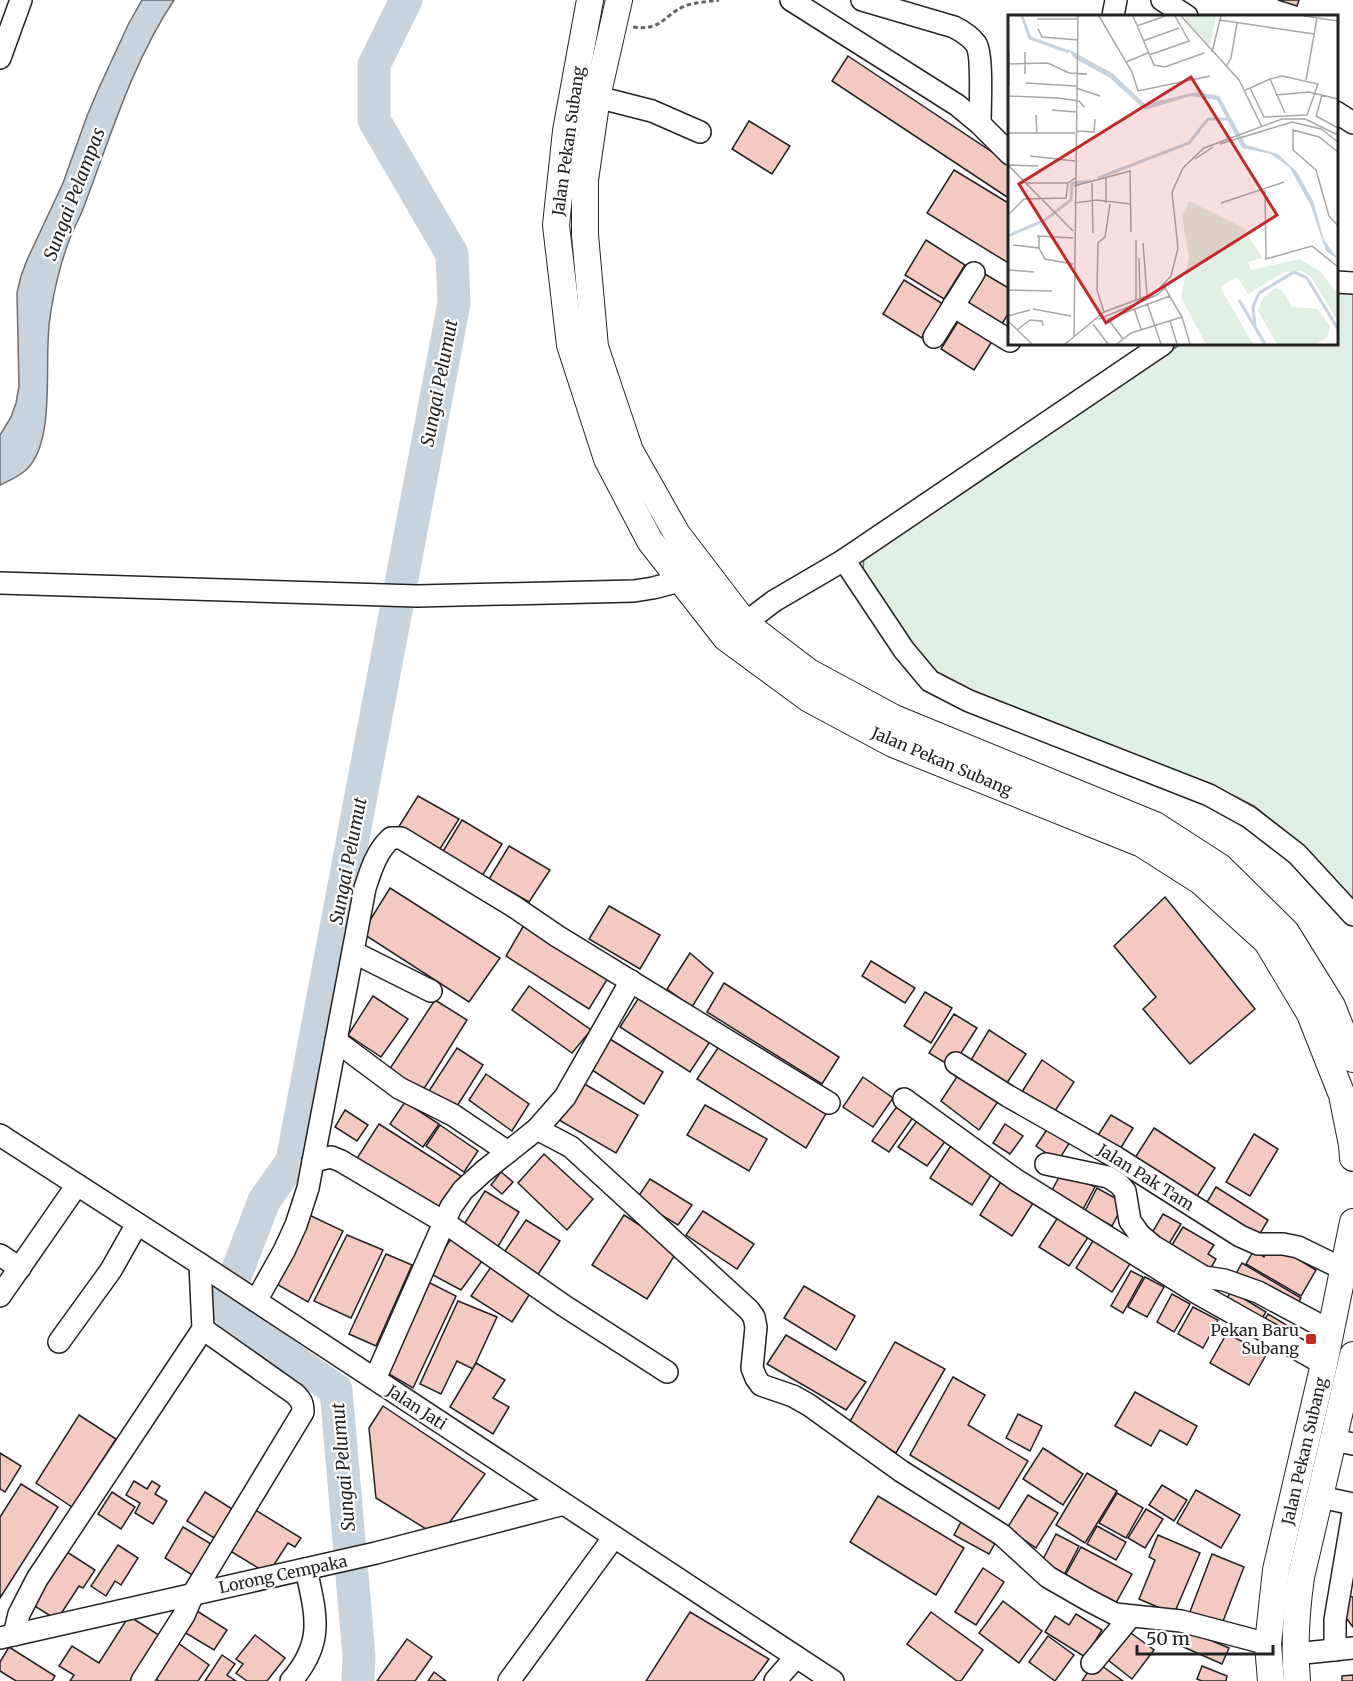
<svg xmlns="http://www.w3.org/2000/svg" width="1353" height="1681" viewBox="0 0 1353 1681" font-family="Merriweather,serif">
	<rect width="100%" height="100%" fill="#fff"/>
	<!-- green -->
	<path fill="#e0efe3" stroke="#6f6f6f" stroke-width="1.5" d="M1353,285V900L1309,851L1254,806L1212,785L937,677L913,653L863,569L864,557L1128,378L1181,344H1336L1337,286Z"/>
	<!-- water -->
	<path fill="#c7d3dd" stroke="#6f6f6f" stroke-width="1.5" d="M142,0H174C132,63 110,138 83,209C79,219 74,228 70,238C61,261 53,294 50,318C43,359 57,439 27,469C20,476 9,481 0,485V435L11,417L16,403L19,386L17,293L21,276L27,260L63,183L87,116L98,90L128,25Z"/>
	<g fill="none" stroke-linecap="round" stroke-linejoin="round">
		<!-- river -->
		<path stroke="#c7d3dd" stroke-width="33" d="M358,1681L359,1656L336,1390L234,1319L224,1305L264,1201L292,1161L454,303L452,254L374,120V65L406,0"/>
	</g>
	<!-- building -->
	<g fill="#f3c9c0" stroke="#222" stroke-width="1.5">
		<path d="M1278,0H1299L1297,6Z"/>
		<path d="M848,56L1010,164V199L832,81Z"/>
		<path d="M749,121L790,146L772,174L732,149Z"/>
		<path d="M954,170L1010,204V264L927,213Z"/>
		<path d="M926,240L965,265L944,299L905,275Z"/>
		<path d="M985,274L1010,289V311L998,330L963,308Z"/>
		<path d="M904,280L943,304L922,338L883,314Z"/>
		<path d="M962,315L996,335L974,370L941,349Z"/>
		<path d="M418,796L459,819L438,852L398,828Z"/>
		<path d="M462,820L502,844L482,876L442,853Z"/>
		<path d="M509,846L550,870L529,902L489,879Z"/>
		<path d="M390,888L500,958L469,1002L362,933Z"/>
		<path d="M1165,897L1255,1009L1190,1064L1143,1009L1156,997L1114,946Z"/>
		<path d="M609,906L660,935L640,969L589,939Z"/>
		<path d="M524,925L608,978L589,1009L506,956Z"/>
		<path d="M690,953L713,973L692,1007L667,989Z"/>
		<path d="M871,961L915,988L905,1003L862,976Z"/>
		<path d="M724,983L839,1057L822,1084L707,1012Z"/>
		<path d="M529,986L591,1030L572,1053L512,1010Z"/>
		<path d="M925,992L952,1008L931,1043L904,1026Z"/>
		<path d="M373,996L408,1019L381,1057L348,1035Z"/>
		<path d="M640,996L711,1040L690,1072L620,1027Z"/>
		<path d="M435,1000L467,1020L422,1092L389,1070Z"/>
		<path d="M954,1014L977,1028L952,1067L929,1053Z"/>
		<path d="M989,1030L1026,1054L1003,1089L968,1065Z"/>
		<path d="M610,1039L663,1072L644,1104L592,1070Z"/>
		<path d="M720,1045L827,1112L806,1148L697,1079Z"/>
		<path d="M457,1048L483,1065L454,1111L427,1094Z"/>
		<path d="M1042,1060L1074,1082L1053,1114L1020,1095Z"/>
		<path d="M960,1072L999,1100L979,1130L941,1101Z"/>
		<path d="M486,1074L529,1104L512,1131L469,1100Z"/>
		<path d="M863,1077L893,1098L873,1127L843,1107Z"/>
		<path d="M581,1082L638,1115L616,1153L559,1120Z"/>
		<path d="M405,1102L439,1124L423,1147L390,1124Z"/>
		<path d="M705,1105L767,1139L749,1171L687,1135Z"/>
		<path d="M898,1105L914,1116L889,1152L872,1141Z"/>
		<path d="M345,1110L368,1125L357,1141L335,1127Z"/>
		<path d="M1111,1115L1133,1128L1117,1154L1095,1140Z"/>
		<path d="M919,1118L949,1136L927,1166L898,1147Z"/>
		<path d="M379,1124L461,1176L435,1214L354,1163Z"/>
		<path d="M1005,1124L1023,1136L1010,1154L993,1143Z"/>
		<path d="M440,1125L478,1151L464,1172L426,1146Z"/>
		<path d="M1050,1125L1072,1139L1058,1161L1036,1146Z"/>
		<path d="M1154,1128L1215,1168L1194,1201L1133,1161Z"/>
		<path d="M1254,1134L1278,1149L1250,1196L1226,1182Z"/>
		<path d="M952,1144L993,1172L972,1205L930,1178Z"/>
		<path d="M544,1154L593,1199L567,1230L518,1183Z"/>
		<path d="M1063,1170L1095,1187L1083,1209L1052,1190Z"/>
		<path d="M501,1172L513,1182L502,1194L491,1185Z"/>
		<path d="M650,1179L692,1205L678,1225L636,1200Z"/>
		<path d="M1002,1180L1035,1200L1012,1236L980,1215Z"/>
		<path d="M1216,1187L1268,1220L1251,1249L1198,1217Z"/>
		<path d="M1097,1188L1124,1203L1112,1226L1085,1211Z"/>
		<path d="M485,1191L519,1212L497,1248L463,1226Z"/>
		<path d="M703,1211L754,1244L737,1269L686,1235Z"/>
		<path d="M305,1213L343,1231L308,1302L273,1282Z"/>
		<path d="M1060,1214L1091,1233L1069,1266L1039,1247Z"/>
		<path d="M1163,1214L1181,1224L1162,1255L1145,1245Z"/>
		<path d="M624,1215L678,1250L647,1299L592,1265Z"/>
		<path d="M526,1220L560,1241L537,1276L503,1254Z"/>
		<path d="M1183,1227L1214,1245L1208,1254L1216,1259L1209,1271L1167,1253Z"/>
		<path d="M347,1235L383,1250L351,1318L314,1301Z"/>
		<path d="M1096,1236L1133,1259L1112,1292L1076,1268Z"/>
		<path d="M452,1237L485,1257L461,1290L429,1273Z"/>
		<path d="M1276,1246L1316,1270L1301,1296L1246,1264L1254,1250L1264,1257L1269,1248Z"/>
		<path d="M386,1254L412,1265L376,1346L349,1334Z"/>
		<path d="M1242,1263L1301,1298L1292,1313L1234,1277Z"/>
		<path d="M491,1267L531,1292L512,1322L471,1296Z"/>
		<path d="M1131,1271L1143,1277L1123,1313L1111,1306Z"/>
		<path d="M1145,1277L1164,1287L1147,1317L1128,1307Z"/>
		<path d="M424,1280L456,1296L413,1388L382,1370Z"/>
		<path d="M804,1286L855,1316L836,1350L784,1318Z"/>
		<path d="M1231,1291L1266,1312L1257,1326L1223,1306Z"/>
		<path d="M1172,1294L1190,1304L1174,1332L1157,1322Z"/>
		<path d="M458,1301L497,1317L473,1369L457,1361L441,1394L420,1384Z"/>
		<path d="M1193,1307L1218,1320L1203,1348L1178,1334Z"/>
		<path d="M1268,1314L1293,1329L1284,1343L1259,1328Z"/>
		<path d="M1227,1333L1266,1355L1249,1385L1210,1363Z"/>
		<path d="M786,1335L866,1382L846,1410L767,1364Z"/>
		<path d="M895,1342L945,1369L896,1453L848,1425Z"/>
		<path d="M476,1363L505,1380L493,1398L509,1407L493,1434L450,1407Z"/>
		<path d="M953,1377L985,1395L968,1425L1028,1461L999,1509L910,1455Z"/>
		<path d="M1135,1392L1197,1426L1187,1445L1160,1430L1151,1446L1115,1426Z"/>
		<path d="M383,1406L485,1474L439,1537L376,1498L369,1428Z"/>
		<path d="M1018,1414L1042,1426L1030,1451L1006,1438Z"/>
		<path d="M79,1415L116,1439L72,1507L36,1483Z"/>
		<path d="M1043,1448L1083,1474L1063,1505L1023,1479Z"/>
		<path d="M0,1453L21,1466L5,1492L0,1489Z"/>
		<path d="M1087,1473L1117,1491L1085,1543L1056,1525Z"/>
		<path d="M134,1481L147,1489L152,1481L160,1486L155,1494L167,1501L153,1524L135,1513L140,1503L126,1495Z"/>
		<path d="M21,1484L58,1507L0,1598V1517Z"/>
		<path d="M1162,1485L1187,1500L1174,1521L1149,1505Z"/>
		<path d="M1196,1490L1240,1515L1221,1548L1177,1523Z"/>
		<path d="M112,1492L135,1507L121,1529L98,1514Z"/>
		<path d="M205,1492L237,1512L219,1541L187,1521Z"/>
		<path d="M1117,1493L1143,1508L1126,1538L1099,1523Z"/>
		<path d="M1028,1495L1058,1513L1036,1548L1023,1539L1021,1543L1004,1533Z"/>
		<path d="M878,1496L964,1548L936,1595L850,1542Z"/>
		<path d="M252,1508L301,1538L295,1547L288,1543L268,1574L227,1549Z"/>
		<path d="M1146,1509L1163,1519L1145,1548L1128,1538Z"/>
		<path d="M962,1520L997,1540L989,1554L954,1535Z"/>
		<path d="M1097,1526L1126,1542L1116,1560L1087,1544Z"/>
		<path d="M183,1527L216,1547L197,1578L165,1558Z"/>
		<path d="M1056,1534L1079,1546L1062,1579L1039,1567Z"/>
		<path d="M1158,1535L1200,1553L1174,1614L1139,1599L1155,1560L1149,1557Z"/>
		<path d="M118,1545L138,1558L121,1585L115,1581L106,1596L91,1586Z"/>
		<path d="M1081,1547L1132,1574L1112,1610L1061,1583Z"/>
		<path d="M67,1552L95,1570L83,1588L79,1586L57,1620L33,1605Z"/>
		<path d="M1212,1554L1244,1567L1220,1629L1188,1617Z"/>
		<path d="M983,1568L1004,1582L976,1625L955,1612Z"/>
		<path d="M1349,1596L1353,1597V1627L1343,1614Z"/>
		<path d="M1003,1601L1042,1631L1019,1663L979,1633Z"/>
		<path d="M197,1611L227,1630L214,1650L184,1632Z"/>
		<path d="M690,1612L769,1659L753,1681H646Z"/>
		<path d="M931,1612L983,1650L961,1681H957L907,1644Z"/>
		<path d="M1076,1614L1102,1630L1085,1657L1045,1632L1055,1616L1069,1625Z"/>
		<path d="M129,1616L165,1639L138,1681H70L74,1675L59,1666L72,1646L99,1663Z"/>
		<path d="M1124,1628L1154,1650L1132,1679L1103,1656Z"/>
		<path d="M1186,1630L1229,1648L1222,1664L1179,1645Z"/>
		<path d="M255,1635L285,1658L267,1681H247L236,1673L243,1664L236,1659Z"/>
		<path d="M1048,1636L1074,1655L1055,1681L1029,1662Z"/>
		<path d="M407,1639L432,1657L415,1681H377Z"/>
		<path d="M178,1643L209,1665L198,1681H159L153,1677Z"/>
		<path d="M9,1647L55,1676L52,1681H16L0,1671V1662Z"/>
		<path d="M222,1655L235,1664L227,1675L236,1681H205Z"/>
		<path d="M1095,1661L1123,1681H1082Z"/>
		<path d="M1202,1666L1227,1676L1226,1681H1202L1197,1679Z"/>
		<path d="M434,1672L446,1681H428Z"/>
		<path d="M1353,1675V1681H1342V1676Z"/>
	</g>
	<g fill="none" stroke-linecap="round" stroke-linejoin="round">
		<defs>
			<g id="minor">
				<path d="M791,0L957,105L980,124L1010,154"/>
				<path d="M862,0L954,27C962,31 970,36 976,44C983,55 980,108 980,124"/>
				<path d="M1162,0L1187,16"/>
				<path d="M1113,16L1116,0"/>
				<path d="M0,58L21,0"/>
				<path d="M597,97L652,111L700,132"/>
				<path d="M1336,112L1353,123"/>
				<path d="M1336,282L1353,283"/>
				<path d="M953,306L1010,341"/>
				<path d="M934,337L974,273"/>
				<path d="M844,560L904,650L930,681L969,701L1209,795L1249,817L1297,854L1353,915"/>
				<path d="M0,583L417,596L634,591L653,588L680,581"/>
				<path d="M745,623L774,601L844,560L1163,344"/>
				<path d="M353,952L431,991"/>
				<path d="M336,1041L399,1088L453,1115L508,1152"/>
				<path d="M956,1063L1008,1096L1117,1158L1240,1236L1258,1244H1283L1298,1247L1343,1269"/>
				<path d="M904,1099L1016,1180L1199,1294L1324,1364"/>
				<path d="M537,1129L571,1147L749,1310L754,1317L756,1327L752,1368L756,1378L761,1385L793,1396L809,1405L901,1471L1002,1535L1048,1577L1088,1600L1115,1614L1181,1621L1268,1644"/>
				<path d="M0,1135L200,1264L833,1681"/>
				<path d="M313,1161L331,1157L341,1161L444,1222L563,1305L667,1372"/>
				<path d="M1046,1164L1108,1177L1119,1184L1125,1191L1130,1221L1140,1235L1153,1246L1204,1277L1224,1280L1258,1292L1331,1331"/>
				<path d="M0,1255L20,1268"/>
				<path d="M0,1296L77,1185"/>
				<path d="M256,1301L284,1251L296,1225L308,1188L365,888C371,870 376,852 391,838H401L513,906L557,936L829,1103"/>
				<path d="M59,1342L111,1270L137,1224"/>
				<path d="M375,1379L451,1207L463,1190L484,1171L537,1129L565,1097L631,981"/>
				<path d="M1333,1440L1353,1444"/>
				<path d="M1320,1497L1353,1504"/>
				<path d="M14,1635L19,1614L37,1579L203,1329L200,1264"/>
				<path d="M0,1638L376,1553L564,1504"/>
				<path d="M1335,1650V1620L1353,1513"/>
				<path d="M1295,1654L1353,1648"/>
				<path d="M1092,1663L1130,1617"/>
				<path d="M142,1681L184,1615L193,1594L303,1412C303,1403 301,1400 295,1394L203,1329"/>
				<path d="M291,1681C325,1642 316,1615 306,1569"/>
				<path d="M509,1681L614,1537"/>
				<path d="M775,1681L796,1657"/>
			</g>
			<g id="major">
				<path d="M590,0L566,131L556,225L570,345L607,459L650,541L726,638L809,699L893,744L1142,844L1200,881L1267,942L1310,1014L1342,1095L1352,1145L1353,1158"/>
				<path d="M619,0L597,97L585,180V235L595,347L630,451L677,534L745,623L809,672L894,718L1155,825L1220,867L1286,932L1332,1006L1353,1059"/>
				<path d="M1271,1681L1268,1644L1276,1570L1324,1364L1353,1222"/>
				<path d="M1297,1681C1294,1646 1296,1612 1301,1577L1353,1355"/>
			</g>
		</defs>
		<!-- minor casing -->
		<use href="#minor" stroke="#222" stroke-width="24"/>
		<!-- major casing -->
		<use href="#major" stroke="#222" stroke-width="28"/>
		<!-- path -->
		<path stroke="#646464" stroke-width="3" stroke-dasharray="4.5 3" stroke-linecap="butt" d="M633,27C663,31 663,15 685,6C695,2 708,2 719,0"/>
		<!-- minor -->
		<use href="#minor" stroke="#fff" stroke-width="21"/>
		<!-- major -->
		<use href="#major" stroke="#fff" stroke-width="26"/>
	</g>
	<!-- markers -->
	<rect fill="#c62828" stroke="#fff" stroke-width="2" x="1305" y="1333" width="12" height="12" rx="3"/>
	<g text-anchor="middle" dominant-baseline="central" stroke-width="4.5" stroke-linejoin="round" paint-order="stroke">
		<!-- street labels -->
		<g font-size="16" fill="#222" stroke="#fff">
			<text transform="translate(568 141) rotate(-82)">Jalan Pekan Subang</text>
			<text transform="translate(942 761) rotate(23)">Jalan Pekan Subang</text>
			<text transform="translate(1146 1177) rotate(32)">Jalan Pak Tam</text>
			<text transform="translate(417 1407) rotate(33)">Jalan Jati</text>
			<text transform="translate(1304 1451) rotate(-77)">Jalan Pekan Subang</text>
			<text transform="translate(283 1574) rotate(-12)">Lorong Cempaka</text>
		</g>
		<!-- poi labels -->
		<g font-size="16" fill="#222" stroke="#fff" text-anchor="end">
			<text x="1299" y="1330">Pekan Baru<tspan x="1299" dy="18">Subang</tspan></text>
		</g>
		<!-- water labels -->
		<g font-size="18" font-style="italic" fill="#222" stroke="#fff">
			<text transform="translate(74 194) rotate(-69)">Sungai Pelampas</text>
			<text transform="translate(439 383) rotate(-79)">Sungai Pelumut</text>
			<text transform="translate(348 861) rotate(-79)">Sungai Pelumut</text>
			<text transform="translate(343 1467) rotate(-95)">Sungai Pelumut</text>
		</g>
	</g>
	<!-- overview -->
	<g transform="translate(1008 15)">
		<rect width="330" height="330" fill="#fff"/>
		<path d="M177,1H208L202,31L178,5ZM181,186L236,213L254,243L240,247L243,255L291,244L312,256L330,280V307L304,263L294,256L276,257L240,279L229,262L212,272L245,329H198L173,283L181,242L174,201ZM267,273L274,275L284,292L310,294L322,311L320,322L308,329H269L250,296L255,283Z" fill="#e0efe3"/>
		<path d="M60,34L104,58L137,89L189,77L211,81L238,130L270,139L289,157L305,186L316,225L330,244L318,236L303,191L282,153L263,139L234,133L209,85L183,81L137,95L102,63L66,43Z" fill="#c7d3dd"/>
		<path fill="none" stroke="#c7d3dd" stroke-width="3" d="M14,1L22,23L61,37M90,163L181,128L200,104H219M0,221L37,205L63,185L64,168L83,166M231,285L257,329M247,311L245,292L251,278L286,257L299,263L330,314"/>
		<path fill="none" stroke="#a7a7a7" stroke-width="1.5" d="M91,1L124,57L130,76L202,61M125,1L146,50L157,52L196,38M173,1L231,65L254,112M296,1L330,6M29,4H70M212,5L306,19M129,11L157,1M30,14L34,22L70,25M135,26L171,13M17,37V59M204,37L213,1M1,38V71M141,40L181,26L167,1M118,47L140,38M0,49L40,48L61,58L79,59M218,52L223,43L229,8M262,64L277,98M298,65L309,3M18,68L68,71M68,73L92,81M237,75L242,73L262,64L274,61L310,69L299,100L256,102L242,73M268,80L301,77L330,84M0,81L50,83L71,86L76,92M44,95L68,97M28,100L29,118M308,101L330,113M308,102L314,80M285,114V135L308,155L321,201L330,211M285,115L311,122L330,137M68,116L86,117L87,104M0,118H67M212,129L284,107L313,114L330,127M22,141L67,146M187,144L205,132M0,150L65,216M1,150L30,151M17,168H60L67,163M84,168L85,218M66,171L122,156L123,217M257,175L258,244L304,231L330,252M66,188L89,185L123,189M98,188V163M213,188L276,167M0,200L16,184L58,183L60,168M29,221L65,223M31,221V233L37,244L65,249M135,228L139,280M5,230L31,233M131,243L132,283M0,255L26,257M157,273L174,302L182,329M0,275L44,276M128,284V225M139,288L153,329M126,293L133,314M25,294L63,301M96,297L89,275L90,228L97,222L102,189M0,301L22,295M91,304L149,280L158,272M100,304L162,281M100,304L115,324M0,306L24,329M162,306L169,329M85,309L100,329M9,315L22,305L34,306L35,311M66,321L70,1M57,329L96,297L147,278L163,261L170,233L164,177L175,153L196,133L274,104H297L330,120M109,329L123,318L174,302"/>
		<path fill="#c62828" fill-opacity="0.15" stroke="#c62828" stroke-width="3" d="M183,62L269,200L98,308L11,169Z"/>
		<rect width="330" height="330" fill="none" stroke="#222" stroke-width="3"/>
	</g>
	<!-- scale -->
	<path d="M1137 1645v9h136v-9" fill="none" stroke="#222222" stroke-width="3"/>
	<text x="1146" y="1645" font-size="18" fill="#222222" stroke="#ffffff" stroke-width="4.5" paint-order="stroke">50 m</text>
</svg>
